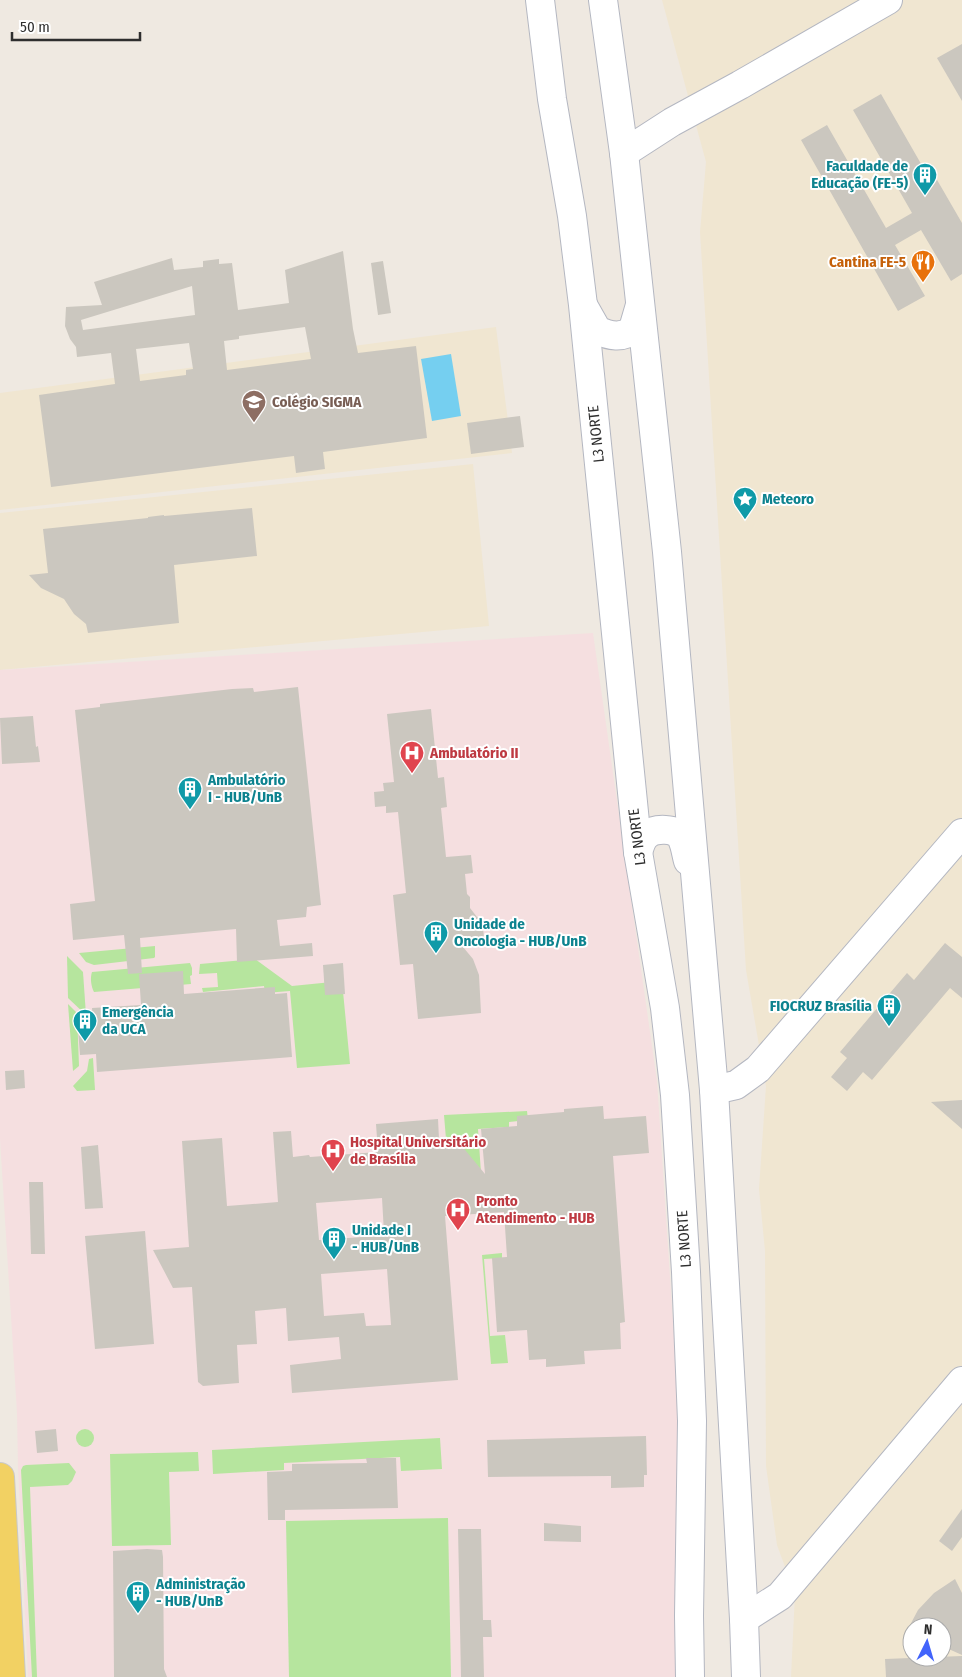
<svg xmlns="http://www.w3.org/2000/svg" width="962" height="1677" viewBox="0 0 962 1677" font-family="'Fira Sans Condensed',sans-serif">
	<rect width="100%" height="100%" fill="#efe9e1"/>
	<!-- education -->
	<g fill="#f0e6d1" fill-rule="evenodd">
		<path d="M662,0H962V1677H791L795,1594L777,1545L766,1466L765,1251L759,1189L766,1086L746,970L700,232L706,162ZM912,1627H942V1657H912Z"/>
		<path d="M496,327L512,453L0,510V393Z"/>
		<path d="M473,464L489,626L0,670V513Z"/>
	</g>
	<!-- medical -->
	<path fill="#f5dfe0" d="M593,633L657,1081L681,1443L675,1677H28L18,1467L17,1413L0,1139V670Z"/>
	<!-- green -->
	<g fill="#b6e59e">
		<path d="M155,946V957L154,958L94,965L86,962L79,953Z"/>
		<path d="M67,956L83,972L86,1015L68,998Z"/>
		<path d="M255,959L292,986L342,981L350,1064L297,1068L290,991L265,993L264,986L203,992L202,988L218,987L217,973L199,974L200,964Z"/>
		<path d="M190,963L192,968V975L190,976L191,984L94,992C91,986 90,978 92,972Z"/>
		<path d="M68,1004L77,1013L79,1066L73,1071Z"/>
		<path d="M93,1058L95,1090L77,1091L73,1086L87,1071L89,1059Z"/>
		<path d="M527,1111L528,1120L509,1122V1127L478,1129L482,1188L470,1170L458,1139L455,1137L446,1139L444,1115Z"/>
		<path d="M502,1253V1258L484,1259L490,1336L505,1335L508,1363L491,1364L482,1255Z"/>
		<circle cx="85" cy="1438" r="9"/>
		<path d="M440,1438L442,1469L401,1471L400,1457L284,1463V1470L213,1474L212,1450Z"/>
		<path d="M198,1452L199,1471L169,1472L171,1545L112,1546L110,1454Z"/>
		<path d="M69,1463L76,1472L72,1481L68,1485L30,1487L37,1677H32L21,1470L23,1466L26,1465Z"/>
		<path d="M448,1518L451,1677H289L286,1521Z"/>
	</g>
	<!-- water -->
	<path fill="#75cff0" d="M451,354L461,416L432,421L421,359Z"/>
	<!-- building -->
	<g fill="#cbc7bf" fill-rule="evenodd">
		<path d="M962,44V101L937,58Z"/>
		<path d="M881,94L924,169L929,166L962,223V274L951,281L921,230L895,245L925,296L898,311L801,140L827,125L886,228L912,213L853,110Z"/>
		<path d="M343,251L353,329L358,353L416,346L427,438L323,452L325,469L296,473L294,456L51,487L39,395L115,384L111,353L77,357L76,347L70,339L65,326L66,307L102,305L94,282L172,258L174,270L203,267V261L219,259V264L232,263L238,310L289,303L285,270ZM192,286L195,315L83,330L81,320ZM305,327L311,359L227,370L224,341L239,339V336ZM189,343L193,369L186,370V375L140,381L136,349Z"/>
		<path d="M383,261L391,313L378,315L371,263Z"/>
		<path d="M520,416L524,447L471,454L467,423Z"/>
		<path d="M252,508L257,556L174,565L179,623L88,633L86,624L74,614L64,599L41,588L29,575L48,573L43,529L148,518V517L164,515V516Z"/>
		<path d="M298,687L321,905L307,907L306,917L277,920L280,946L312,943L313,956L237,962L236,929L140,938L142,973L128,974L124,935L73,940L70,904L95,901L75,710L100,707V704L232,689L253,688L254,692Z"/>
		<path d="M431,709L438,778L444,777L447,807L441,808L446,857L471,855L473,873L465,874L467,894L470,897V908L477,917H482L484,938L472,940L475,947H463L473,959L479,975L481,1013L418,1019L413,964L400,965L393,895L406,893L398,812L386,813V806L375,807L374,792L384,791L383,783L394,782L387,714Z"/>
		<path d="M33,716L36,747L38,746L40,762L2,764L0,718Z"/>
		<path d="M945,943L962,957V998L950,988L872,1080L863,1072L847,1091L831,1077L847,1058L840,1052L907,973L914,980Z"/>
		<path d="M343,963L345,994L325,995L323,965Z"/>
		<path d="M183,971L184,994L275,987V994L287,993L292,1057L97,1072L96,1054L80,1055L78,1030L94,1029L92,1008L141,1005L139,974Z"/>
		<path d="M24,1070L25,1088L6,1090L5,1071Z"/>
		<path d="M962,1100V1129L931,1102Z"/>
		<path d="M603,1106L604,1119L646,1116L649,1153L613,1156L625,1322L620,1323L621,1349L584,1351L585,1364L546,1367V1359L529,1360L527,1330L497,1332L492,1258L507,1257L504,1212L445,1216L458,1380L292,1393L290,1365L341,1359L339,1337L288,1341L286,1308L255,1311L257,1344L237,1345L239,1383L203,1386L198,1382L192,1287L173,1288L153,1250L189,1247L182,1141L222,1138L227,1206L278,1202L273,1132L291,1131L293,1157L309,1155L310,1157L378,1152L376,1124L438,1119L439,1139L453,1140L456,1139L485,1174L481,1129L517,1126V1116L564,1112V1109ZM382,1198L384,1233L377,1234V1236L319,1240L316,1203ZM387,1269L391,1325L366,1326L364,1313L324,1316L321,1274Z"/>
		<path d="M98,1145L103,1208L85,1209L81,1147Z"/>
		<path d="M29,1182H43L45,1254H31Z"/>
		<path d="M145,1231L154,1344L95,1349L85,1236Z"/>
		<path d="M56,1429L58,1451L37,1453L35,1431Z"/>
		<path d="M646,1436L647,1475H644V1487L611,1488V1476L488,1477L487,1440Z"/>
		<path d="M366,1458H396L398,1508L285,1510V1520H268L267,1472L292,1471V1464L367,1463Z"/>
		<path d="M962,1509V1537L952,1551L939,1541Z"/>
		<path d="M544,1523L581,1526V1542L544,1541Z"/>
		<path d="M458,1529H481L483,1620H491L492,1637H483L484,1677H461Z"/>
		<path d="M147,1549L162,1550L163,1557L164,1669L167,1677H114L113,1551Z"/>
		<path d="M955,1579L962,1593V1655L942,1646V1627H909L918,1610L934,1593Z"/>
		<path d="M962,1656V1677H886L885,1659Z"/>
	</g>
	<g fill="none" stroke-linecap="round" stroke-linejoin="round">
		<defs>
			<g id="secondary">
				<path d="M540,0L552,99L572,216L583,305L638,852L665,1008L675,1095L686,1272L692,1421L689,1616L690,1677"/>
				<path d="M603,0L624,153L667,552L714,1090L744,1619L746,1677"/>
				<path d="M624,153L672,122L740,85L888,0"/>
				<path d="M584,307L597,330C609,336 623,339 633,329L640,305"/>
				<path d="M638,852C640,846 642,838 648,834C655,828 676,828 681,837C685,844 686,854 688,861"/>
				<path d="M714,1090L736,1085L758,1069L962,833"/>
				<path d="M744,1619L780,1596L962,1381"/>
			</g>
			<path id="primary" d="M0,1477L11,1677"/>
		</defs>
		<!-- secondary casing -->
		<use href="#secondary" stroke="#b4b7c1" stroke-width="30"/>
		<!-- primary casing -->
		<use href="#primary" stroke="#c9c9c9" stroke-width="30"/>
		<!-- secondary -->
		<use href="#secondary" stroke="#fff" stroke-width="28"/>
		<!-- primary -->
		<use href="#primary" stroke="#f2d163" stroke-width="28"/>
	</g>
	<!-- icons -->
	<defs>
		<symbol id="building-pin" viewBox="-11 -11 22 30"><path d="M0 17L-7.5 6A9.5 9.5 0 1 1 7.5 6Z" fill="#0f9aa8" stroke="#fff"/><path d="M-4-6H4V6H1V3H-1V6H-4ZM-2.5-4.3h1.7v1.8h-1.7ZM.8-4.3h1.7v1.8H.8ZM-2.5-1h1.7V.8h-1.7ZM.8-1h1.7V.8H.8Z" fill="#fff"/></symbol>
		<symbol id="restaurant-pin" viewBox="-11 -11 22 30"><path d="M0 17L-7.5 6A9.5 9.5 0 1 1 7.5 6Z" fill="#e8710a" stroke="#fff"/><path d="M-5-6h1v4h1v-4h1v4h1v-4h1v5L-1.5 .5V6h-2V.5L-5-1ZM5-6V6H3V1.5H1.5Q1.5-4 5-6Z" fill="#fff"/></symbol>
		<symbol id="school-pin" viewBox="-11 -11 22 30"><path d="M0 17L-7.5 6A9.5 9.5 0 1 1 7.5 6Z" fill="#8d6e63" stroke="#fff"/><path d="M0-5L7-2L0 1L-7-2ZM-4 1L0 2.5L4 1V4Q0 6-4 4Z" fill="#fff"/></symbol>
		<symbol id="sight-pin" viewBox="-11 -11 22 30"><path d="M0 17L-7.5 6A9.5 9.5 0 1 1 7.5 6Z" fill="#0f9aa8" stroke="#fff"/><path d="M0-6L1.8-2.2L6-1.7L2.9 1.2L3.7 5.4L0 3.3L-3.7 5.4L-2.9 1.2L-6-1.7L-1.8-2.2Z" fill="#fff"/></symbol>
		<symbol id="hospital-pin" viewBox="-11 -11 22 30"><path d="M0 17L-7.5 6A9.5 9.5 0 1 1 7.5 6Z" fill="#e0444e" stroke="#fff"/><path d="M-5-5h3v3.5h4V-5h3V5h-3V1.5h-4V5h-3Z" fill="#fff"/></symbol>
	</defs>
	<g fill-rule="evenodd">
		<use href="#building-pin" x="911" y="161" width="28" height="38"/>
		<use href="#restaurant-pin" x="909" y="248" width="28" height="38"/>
		<use href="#school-pin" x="240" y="388" width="28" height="38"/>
		<use href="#sight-pin" x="731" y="485" width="28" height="38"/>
		<use href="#hospital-pin" x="398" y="739" width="28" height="38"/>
		<use href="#building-pin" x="176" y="775" width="28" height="38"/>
		<use href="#building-pin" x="422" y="919" width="28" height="38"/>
		<use href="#building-pin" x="875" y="992" width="28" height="38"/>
		<use href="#building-pin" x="71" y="1007" width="28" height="38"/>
		<use href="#hospital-pin" x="319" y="1137" width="28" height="38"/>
		<use href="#hospital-pin" x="444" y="1196" width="28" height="38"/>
		<use href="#building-pin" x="320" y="1225" width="28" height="38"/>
		<use href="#building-pin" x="124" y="1579" width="28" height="38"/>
	</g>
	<g text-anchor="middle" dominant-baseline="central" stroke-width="4" stroke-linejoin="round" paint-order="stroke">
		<!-- culture labels -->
		<g font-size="15" font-weight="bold" fill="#0d838f" stroke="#fff" text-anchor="start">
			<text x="908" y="166" text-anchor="end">Faculdade de<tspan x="908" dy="17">Educação (FE-5)</tspan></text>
			<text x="762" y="499">Meteoro</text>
			<text x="208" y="780">Ambulatório<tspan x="208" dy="17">I - HUB/UnB</tspan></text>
			<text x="454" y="924">Unidade de<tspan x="454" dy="17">Oncologia - HUB/UnB</tspan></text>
			<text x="872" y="1006" text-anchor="end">FIOCRUZ Brasília</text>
			<text x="102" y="1012">Emergência<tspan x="102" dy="17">da UCA</tspan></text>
			<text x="352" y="1230">Unidade I<tspan x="352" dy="17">- HUB/UnB</tspan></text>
			<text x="156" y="1584">Administração<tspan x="156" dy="17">- HUB/UnB</tspan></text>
		</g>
		<!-- food labels -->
		<g font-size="15" font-weight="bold" fill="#c56008" stroke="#fff" text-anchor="end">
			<text x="906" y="262">Cantina FE-5</text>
		</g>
		<!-- education labels -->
		<g font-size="15" font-weight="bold" fill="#785e54" stroke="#fff" text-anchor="start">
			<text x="272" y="402">Colégio SIGMA</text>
		</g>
		<!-- street labels -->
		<g font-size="15" fill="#2e2e2e" stroke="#fff">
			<text transform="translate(596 434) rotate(-96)">L3 NORTE</text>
			<text transform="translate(637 837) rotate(-97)">L3 NORTE</text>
			<text transform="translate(684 1239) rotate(-94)">L3 NORTE</text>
		</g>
		<!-- health labels -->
		<g font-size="15" font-weight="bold" fill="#be3a42" stroke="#fff" text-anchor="start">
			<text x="430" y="753">Ambulatório II</text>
			<text x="350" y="1142">Hospital Universitário<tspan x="350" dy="17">de Brasília</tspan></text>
			<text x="476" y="1201">Pronto<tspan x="476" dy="17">Atendimento - HUB</tspan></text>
		</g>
	</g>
	<!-- north arrow -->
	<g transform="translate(927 1642) rotate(5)"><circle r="24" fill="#ffffff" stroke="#ababab"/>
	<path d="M0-4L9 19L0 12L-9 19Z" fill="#4264fb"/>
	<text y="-8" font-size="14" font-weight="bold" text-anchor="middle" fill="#2e2e2e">N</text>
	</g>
	<!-- scale -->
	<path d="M12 32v8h128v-8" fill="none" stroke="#2e2e2e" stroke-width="2.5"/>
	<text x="20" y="32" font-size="15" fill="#2e2e2e" stroke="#ffffff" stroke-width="4" paint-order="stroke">50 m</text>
</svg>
